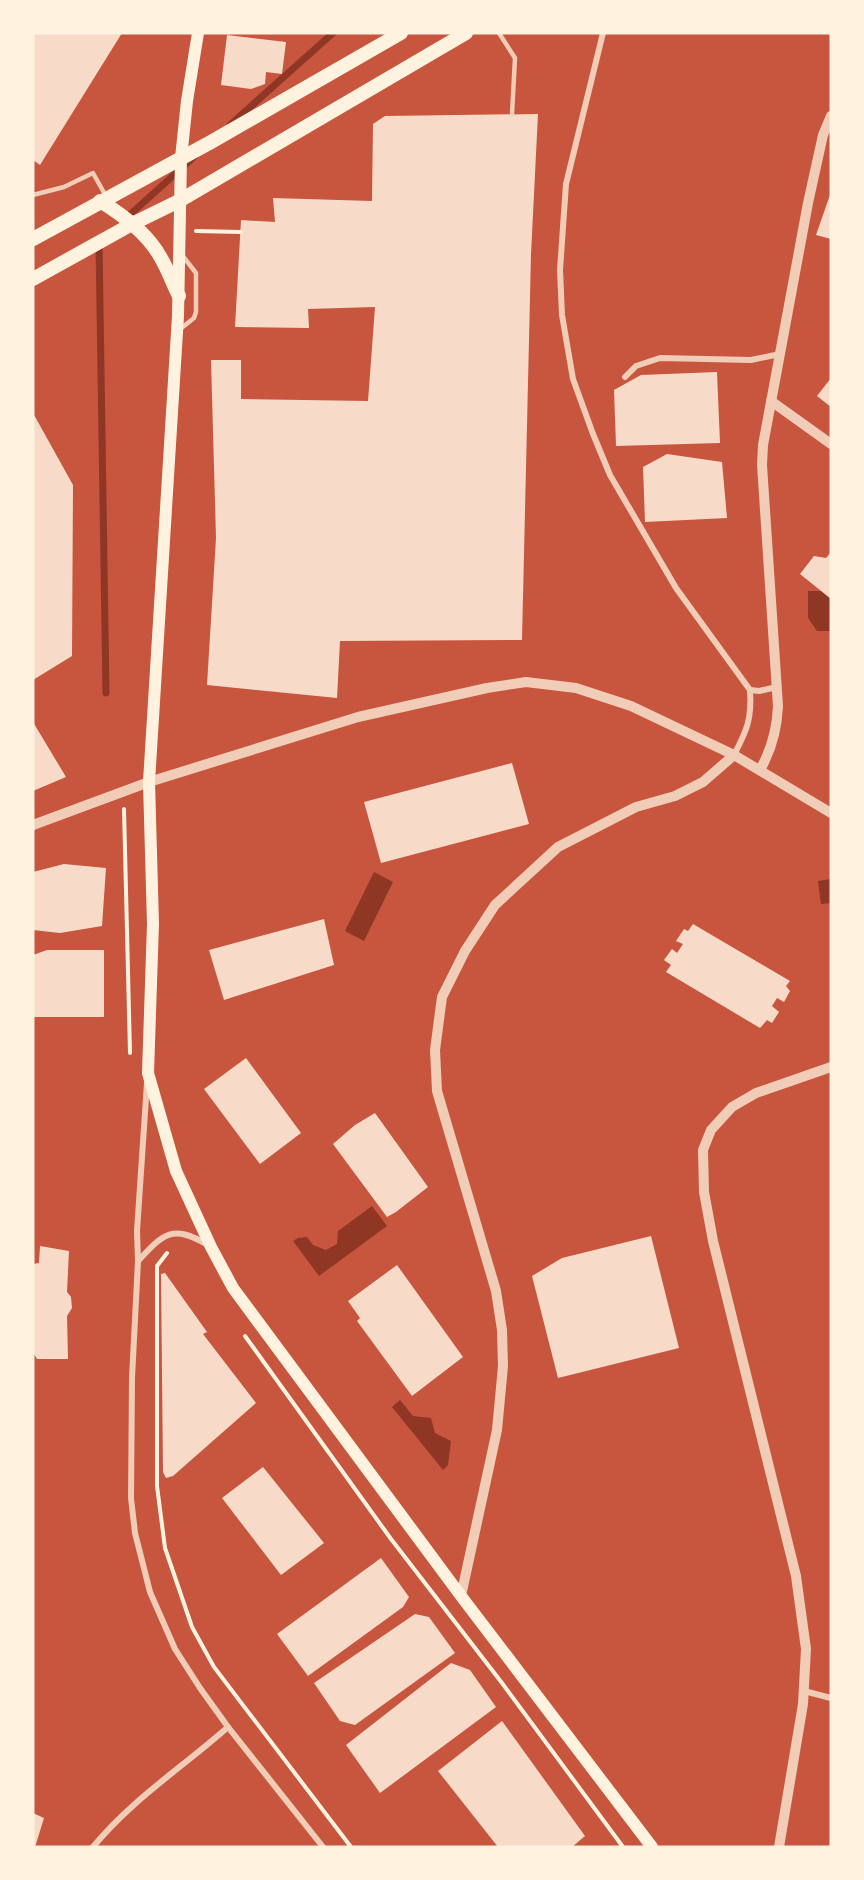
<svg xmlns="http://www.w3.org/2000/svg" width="864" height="1880" viewBox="0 0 864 1880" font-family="Cabin,sans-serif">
	<rect width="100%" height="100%" fill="#c8553d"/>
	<!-- water -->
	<g fill="#8f3625">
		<path d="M808,591H831V631H817L808,618Z"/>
		<path d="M374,872L393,882L364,941L345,931Z"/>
		<path d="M831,879V903L821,904L818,881Z"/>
		<path d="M372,1206L387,1226L319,1276L293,1241L298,1238L307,1237L313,1245L326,1250L337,1244L338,1231Z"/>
		<path d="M400,1400L413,1416L431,1418L435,1433L451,1441L448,1465L443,1470L392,1407Z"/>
	</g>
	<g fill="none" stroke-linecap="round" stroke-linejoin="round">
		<!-- stream -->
		<g stroke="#8f3625" stroke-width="7">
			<path d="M230,125L333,33"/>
			<path d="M125,219L195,156"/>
			<path d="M99,242L106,693"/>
		</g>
	</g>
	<!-- building -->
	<g fill="#f7dbc8">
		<path d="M33,33H122L40,165L33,160Z"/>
		<path d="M227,35L286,42L282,74L266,72L265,84L251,89L221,85Z"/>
		<path d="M538,114L531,254L522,640L340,641L337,698L207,685L216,538L211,360H241V399L368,401L375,307L308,309L309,328L235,327L241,220L275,222L273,198L372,201L373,124L385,116Z"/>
		<path d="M831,192V239L816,235Z"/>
		<path d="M717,372L720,443L616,446L614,390L641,375Z"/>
		<path d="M831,378V407L817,396Z"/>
		<path d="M33,413L73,485L72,656L33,680Z"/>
		<path d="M667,454L722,462L727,518L645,522L643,467Z"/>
		<path d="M831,552V599L800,574L814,556L826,558Z"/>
		<path d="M33,722L66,777L33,791Z"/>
		<path d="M512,763L529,824L381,863L364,802Z"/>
		<path d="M64,864L106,868L102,926L60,933L33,930V872Z"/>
		<path d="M324,919L334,965L224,1000L209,950Z"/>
		<path d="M693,924L790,981L786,986L790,991L784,1002L777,998L772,1006L779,1012L772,1023L767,1020L760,1028L666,972L671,965L664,960L672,949L677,953L683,944L676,941L684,929L688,931Z"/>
		<path d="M47,950H104V1017H33V955Z"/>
		<path d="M246,1058L301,1133L260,1164L204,1089Z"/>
		<path d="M375,1113L428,1187L396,1212L387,1217L333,1144L355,1125Z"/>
		<path d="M651,1236L679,1348L558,1378L532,1276L562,1258Z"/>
		<path d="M40,1246L69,1251L67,1292L71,1297L72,1308L67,1316L68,1359H37L33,1352V1264L39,1263Z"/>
		<path d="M397,1265L463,1357L412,1396L357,1321L360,1318L348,1301Z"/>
		<path d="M165,1273L207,1332L203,1334L256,1403L173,1476L166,1478L163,1472L161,1274Z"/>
		<path d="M263,1467L324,1543L281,1575L222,1498Z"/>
		<path d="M381,1558L409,1597L403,1607L308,1676L277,1634Z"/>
		<path d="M415,1614L429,1617L455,1653L355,1725L340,1721L314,1683Z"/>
		<path d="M451,1663L470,1670L496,1707L380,1793L346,1745Z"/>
		<path d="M502,1721L585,1836L572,1847H498L438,1771Z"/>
		<path d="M33,1813L44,1818L35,1847H33Z"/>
	</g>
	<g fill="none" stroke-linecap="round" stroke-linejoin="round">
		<!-- path -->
		<g stroke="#fff3e0" stroke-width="4">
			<path d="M196,231L241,232"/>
			<path d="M124,809L130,1053"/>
			<path d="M167,1253L157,1266V1486L165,1548L192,1627L214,1667L351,1847"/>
			<path d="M245,1336L391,1539L502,1683L623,1847"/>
		</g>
		<!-- service -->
		<g stroke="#f1ccb7" stroke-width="4.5">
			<path d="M499,33L515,58L512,114"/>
			<path d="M33,195L64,187L93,173L107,198"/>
			<path d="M179,330L194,318L196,312V273L182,255"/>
		</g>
		<!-- minor -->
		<g stroke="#f1ccb7" stroke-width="6">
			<path d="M603,33L566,184L560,270L562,315L573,379L593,434L610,475L676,588L750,690L759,691L777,687"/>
			<path d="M625,377L636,366L660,358L751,360L780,354"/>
			<path d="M734,755C747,730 752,719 750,690"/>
			<path d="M147,1083L137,1231L138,1261L132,1378L131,1498L135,1533L150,1592L175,1649L200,1688L228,1727L323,1847"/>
			<path d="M138,1261C164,1233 172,1224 208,1245"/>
			<path d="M804,1691L831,1698"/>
			<path d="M93,1847C131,1800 183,1767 228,1727"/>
		</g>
		<!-- tertiary -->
		<g stroke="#f1ccb7" stroke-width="10">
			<path d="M771,401L831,444"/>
			<path d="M760,770C772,749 777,730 778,706L762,465L763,445L808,203L823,135L831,116"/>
			<path d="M33,825L149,782L358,717L487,688L526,682L576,688L631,706L734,755L831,813"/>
			<path d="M461,1596L497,1430L503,1366L502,1330L496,1291L437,1091L435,1050L442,997L465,951L495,905L558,847L636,807L675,796L703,782L734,755"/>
			<path d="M779,1847L803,1704L806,1649L796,1576L713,1241L704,1192L703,1150L711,1130L732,1107L756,1093L831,1067"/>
		</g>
		<!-- secondary -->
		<path stroke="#fff3e0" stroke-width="12" d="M198,33L187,101L181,158L178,316L149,782L153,924L148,1073L176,1171L211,1247L233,1288L461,1596L652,1847"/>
		<!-- primary -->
		<g stroke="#fff3e0" stroke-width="14">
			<path d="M100,201C123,215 148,234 161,258C168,270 173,284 179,296"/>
			<path d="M33,239L211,142L401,33"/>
			<path d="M33,279L132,224L179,201L466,33"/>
		</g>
	</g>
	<!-- border -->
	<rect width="864" height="1880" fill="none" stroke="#fff3e0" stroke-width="69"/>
</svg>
